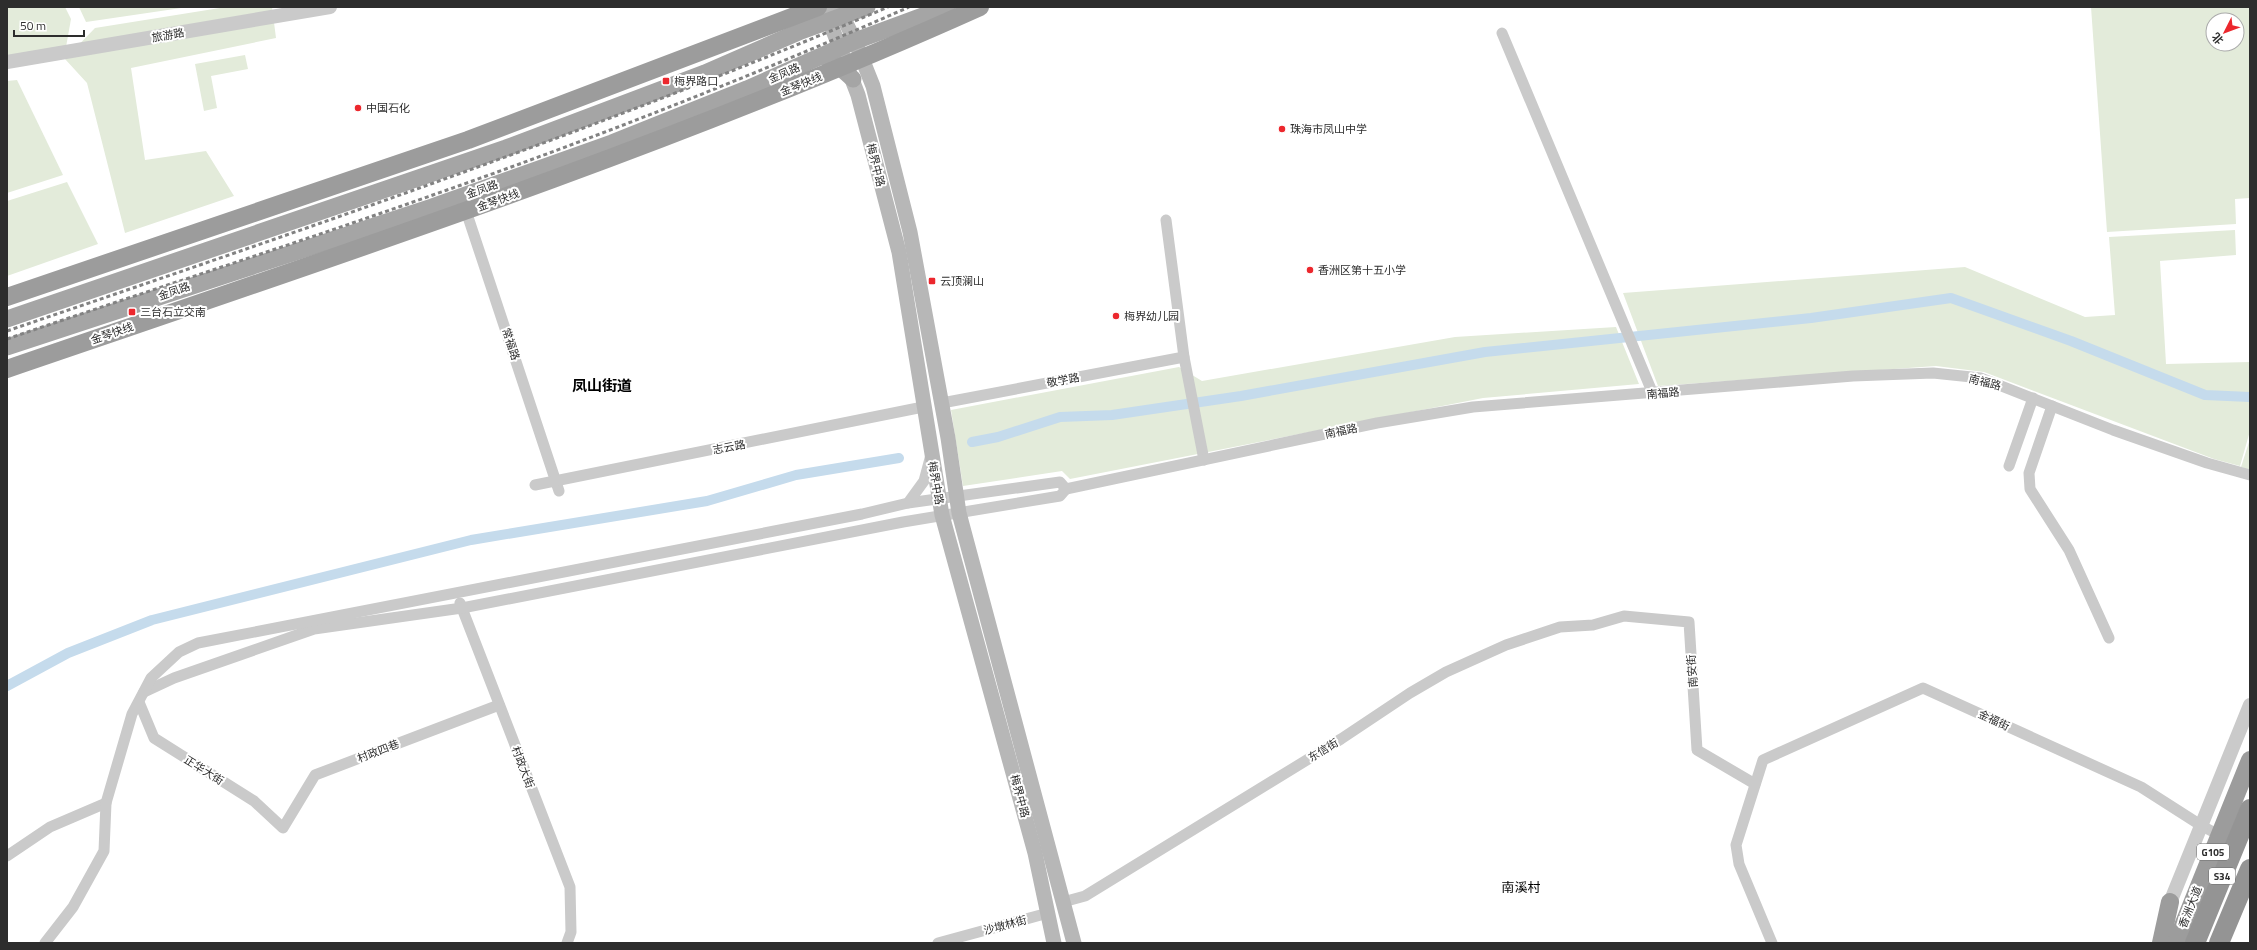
<svg xmlns="http://www.w3.org/2000/svg" width="2257" height="950" viewBox="0 0 2257 950" font-family="'Titillium Web','Noto Sans SC',sans-serif">
	<rect width="100%" height="100%" fill="#fff"/>
	<!-- green -->
	<g fill="#e3ebda" fill-rule="evenodd">
		<path d="M7,7H65L71,19L66,47L7,57Z"/>
		<path d="M79,7H188L86,22Z"/>
		<path d="M226,7H272L276,38L131,68L145,160L206,151L234,196L125,233L87,83L65,59L95,28Z"/>
		<path d="M2091,7H2250V198L2235,199L2236,224L2107,232ZM2213,20H2237V44H2213Z"/>
		<path d="M245,55L248,69L211,76L217,108L204,111L195,64Z"/>
		<path d="M17,80L63,175L7,193V81Z"/>
		<path d="M67,182L98,244L7,276V201Z"/>
		<path d="M2235,230L2236,255L2160,261L2166,364L2250,362V431L2240,466L2214,459L1984,372L1936,366L1658,386L1623,293L1965,267L2085,317L2115,315L2109,237Z"/>
		<path d="M1616,327L1639,384L1483,398L1070,479L1062,471L963,486L951,410L1179,367L1202,381L1455,337Z"/>
		<path d="M2250,439V470L2241,467Z"/>
	</g>
	<g fill="none" stroke-linecap="round" stroke-linejoin="round">
		<!-- canal -->
		<g stroke="#c5dbec" stroke-width="10">
			<path d="M972,442L998,437L1060,417L1112,415L1241,396L1485,352L1811,318L1951,298L2071,341L2205,395L2250,397"/>
			<path d="M7,686L68,653L152,620L471,540L707,501L796,475L899,458"/>
		</g>
		<!-- minor -->
		<g stroke="#cacaca" stroke-width="11">
			<path d="M1502,33L1653,394"/>
			<path d="M464,205L559,491"/>
			<path d="M1166,220L1184,357L1204,460"/>
			<path d="M942,403L1184,357"/>
			<path d="M2052,406L2029,473L2030,489L2069,550L2109,638"/>
			<path d="M2009,466L2033,398"/>
			<path d="M535,485L923,407"/>
			<path d="M1066,489L1377,423L1473,407L1853,376L1933,373L1981,378L2113,430L2207,463L2250,475"/>
			<path d="M460,603L570,887L571,932L567,943"/>
			<path d="M144,692L174,678L314,629L462,608L903,522L1060,496L1066,489L1060,482L908,503"/>
			<path d="M139,702L154,738L254,801L283,828L315,775L499,705"/>
			<path d="M7,856L50,827L106,803"/>
			<path d="M1063,902L1085,896L1341,739L1410,693L1446,672L1506,645L1560,627L1593,625L1624,616L1689,622L1697,750L1755,784"/>
			<path d="M45,943L73,907L104,851L106,803L132,714L151,678L179,652L198,643L862,514L908,503L924,481L931,455"/>
			<path d="M938,943L1048,913"/>
			<path d="M1772,943L1739,864L1736,845L1763,760L1923,688L2141,787L2202,826L2219,835"/>
		</g>
		<!-- tertiary -->
		<g stroke="#cacaca" stroke-width="14">
			<path d="M7,62L330,7"/>
			<path d="M2167,910L2250,705"/>
		</g>
		<!-- secondary -->
		<g stroke="#b7b7b7" stroke-width="15">
			<path d="M824,7L858,95L899,252L942,515L1035,853L1054,943"/>
			<path d="M838,7L855,41L873,86L910,232L948,438L959,513L1074,943"/>
		</g>
		<!-- primary -->
		<g stroke="#a5a5a5" stroke-width="17">
			<path d="M829,61H833L853,79"/>
			<path d="M7,319L506,148L705,73L801,31L867,7"/>
			<path d="M7,347L432,207L612,143L747,89L855,41L947,7"/>
		</g>
		<!-- trunk -->
		<g stroke="#9c9c9c" stroke-width="18">
			<path d="M2161,943L2170,902"/>
			<path d="M2176,943L2250,760"/>
		</g>
		<!-- motorway -->
		<g stroke="#949494" stroke-width="20">
			<path d="M2195,943L2250,809"/>
			<path d="M2219,943L2250,869"/>
		</g>
		<!-- rail -->
		<g stroke="#828282" stroke-width="3" stroke-dasharray="4 3" stroke-linecap="butt">
			<path d="M7,331C303,230 600,129 888,7"/>
			<path d="M7,339C153,289 301,242 447,190C603,135 757,74 909,7"/>
		</g>
		<!-- trunk-bridge -->
		<g stroke="#9c9c9c" stroke-width="18">
			<path d="M7,297L468,140L818,7"/>
			<path d="M7,369C334,257 664,149 980,7"/>
		</g>
	</g>
	<!-- markers -->
	<g fill="#ec272d" stroke="#fff" stroke-width="1.5">
		<rect x="662" y="77" width="8" height="8" rx="2"/>
		<circle cx="358" cy="108" r="4"/>
		<circle cx="1282" cy="129" r="4"/>
		<circle cx="1310" cy="270" r="4"/>
		<rect x="928" y="277" width="8" height="8" rx="2"/>
		<rect x="128" y="308" width="8" height="8" rx="2"/>
		<circle cx="1116" cy="316" r="4"/>
	</g>
	<g text-anchor="middle" dominant-baseline="central" stroke-width="4" stroke-linejoin="round" paint-order="stroke">
		<!-- shield labels -->
		<g fill="#fff" stroke="#6c6c6c" stroke-width="1">
			<rect x="2197" y="844" width="32" height="16" rx="3"/>
			<rect x="2209" y="868" width="26" height="16" rx="3"/>
		</g>
		<g font-size="10" font-weight="bold" fill="#2d2d2d">
			<text x="2213" y="852">G105</text>
			<text x="2222" y="876">S34</text>
		</g>
		<!-- street labels -->
		<g font-size="11" fill="#2d2d2d" stroke="#fff">
			<text transform="translate(168 35) rotate(-10)">旅游路</text>
			<text transform="translate(784 73) rotate(-24)">金凤路</text>
			<text transform="translate(801 84) rotate(-22)">金琴快线</text>
			<text transform="translate(876 165) rotate(76)">梅界中路</text>
			<text transform="translate(482 189) rotate(-20)">金凤路</text>
			<text transform="translate(498 200) rotate(-20)">金琴快线</text>
			<text transform="translate(174 291) rotate(-19)">金凤路</text>
			<text transform="translate(112 333) rotate(-19)">金琴快线</text>
			<text transform="translate(511 344) rotate(72)">常福路</text>
			<text transform="translate(1063 380) rotate(-11)">敬学路</text>
			<text transform="translate(1985 382) rotate(14)">南福路</text>
			<text transform="translate(1663 393) rotate(-5)">南福路</text>
			<text transform="translate(1341 431) rotate(-12)">南福路</text>
			<text transform="translate(729 447) rotate(-11)">志云路</text>
			<text transform="translate(936 483) rotate(80)">梅界中路</text>
			<text transform="translate(1692 671) rotate(-94)">南安街</text>
			<text transform="translate(1994 720) rotate(25)">金福街</text>
			<text transform="translate(1323 750) rotate(-31)">东信街</text>
			<text transform="translate(378 751) rotate(-21)">村政四巷</text>
			<text transform="translate(523 767) rotate(69)">村政大街</text>
			<text transform="translate(204 770) rotate(32)">正华大街</text>
			<text transform="translate(1020 796) rotate(75)">梅界中路</text>
			<text transform="translate(2190 907) rotate(-68)">香洲大道</text>
			<text transform="translate(1005 925) rotate(-15)">沙墩林街</text>
		</g>
		<!-- poi labels -->
		<g font-size="11" fill="#2d2d2d" stroke="#fff" text-anchor="start">
			<text x="674" y="81">梅界路口</text>
			<text x="366" y="108">中国石化</text>
			<text x="1290" y="129">珠海市凤山中学</text>
			<text x="1318" y="270">香洲区第十五小学</text>
			<text x="940" y="281">云顶澜山</text>
			<text x="140" y="312">三台石立交南</text>
			<text x="1124" y="316">梅界幼儿园</text>
		</g>
		<!-- quarter labels -->
		<g font-size="13" fill="#000" stroke="#fff">
			<text x="1521" y="887">南溪村</text>
		</g>
		<!-- district labels -->
		<g font-size="15" font-weight="bold" fill="#000" stroke="#fff">
			<text x="602" y="385">凤山街道</text>
		</g>
	</g>
	<!-- border -->
	<rect width="2257" height="950" fill="none" stroke="#2d2d2d" stroke-width="16"/>
	<!-- north arrow -->
	<g transform="translate(2225 32) rotate(228)"><circle r="19" fill="#ffffff" stroke="#ababab"/>
	<path d="M0-3L7 15L0 10L-7 15Z" fill="#ec272d"/>
	<text y="-6" font-size="11" font-weight="bold" text-anchor="middle" fill="#2d2d2d">北</text>
	</g>
	<!-- scale -->
	<path d="M14 30v6h70v-6" fill="none" stroke="#2d2d2d" stroke-width="2"/>
	<text x="20" y="30" font-size="12" fill="#2d2d2d" stroke="#ffffff" stroke-width="3" paint-order="stroke">50 m</text>
</svg>
